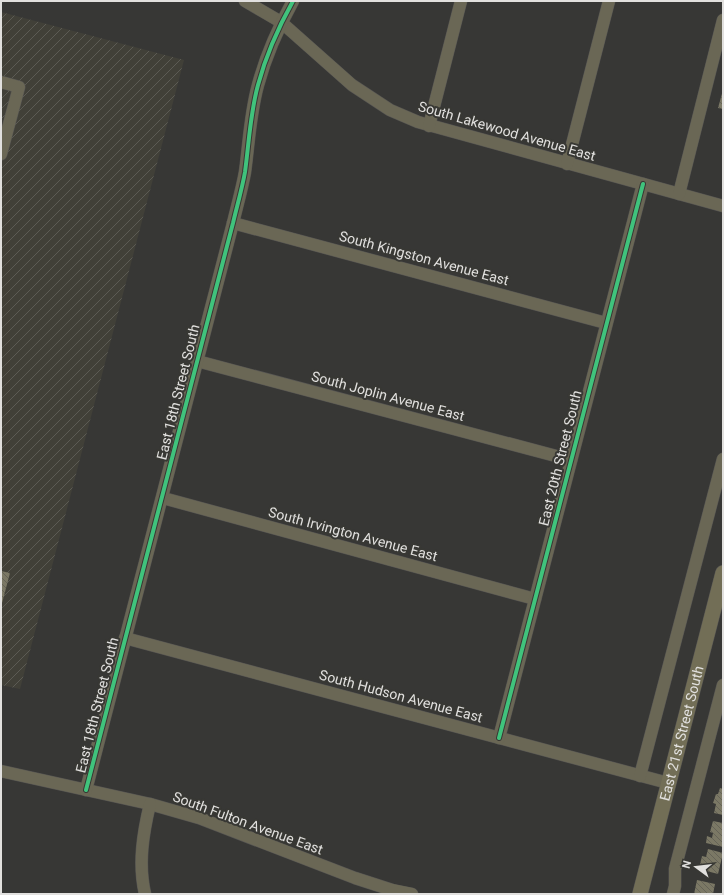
<svg xmlns="http://www.w3.org/2000/svg" width="724" height="895" viewBox="0 0 724 895" font-family="Roboto,sans-serif">
	<defs>
		<pattern id="industrial-furrows" width="10" height="10" patternUnits="userSpaceOnUse"><rect width="10" height="10" fill="#414038"/><path d="M-1 1l2-2M0 10L10 0M9 11l2-2" fill="none" stroke="#5c5b54"/></pattern>
		<pattern id="building-back-hatch" width="6" height="6" patternUnits="userSpaceOnUse"><rect width="6" height="6" fill="#7b7865"/><path d="M-1 5l2 2M0 0l6 6M5-1l2 2" fill="none" stroke="#656357"/></pattern>
	</defs>
	<rect width="100%" height="100%" fill="#373735"/>
	<!-- industrial -->
	<path fill="url(#industrial-furrows)" d="M1,12L184,60L20,689L1,685Z"/>
	<!-- building -->
	<g fill="url(#building-back-hatch)">
		<path d="M723,90V109L718,108Z"/>
		<path d="M1,571L10,573L1,607Z"/>
		<path d="M720,788L723,789V815L714,813L716,804L713,803L716,794H718Z"/>
		<path d="M713,821L723,823V847L706,843L707,836L712,838L713,833L710,832Z"/>
		<path d="M708,849L723,853L718,874L699,869L702,856L706,857Z"/>
		<path d="M697,880L715,884L713,894H694Z"/>
	</g>
	<g fill="none" stroke-linecap="round" stroke-linejoin="round">
		<defs>
			<g id="minor">
				<path d="M245,1L281,22L352,85L390,110L418,122L723,206"/>
				<path d="M1,82L19,87L1,154"/>
				<path d="M429,126L461,1"/>
				<path d="M567,164L609,1"/>
				<path d="M679,194L723,20"/>
				<path d="M233,223L606,323"/>
				<path d="M197,361L571,460"/>
				<path d="M163,498L535,599"/>
				<path d="M125,638L668,783"/>
				<path d="M499,738L643,184"/>
				<path d="M1,771L150,804L199,818L355,878L392,890L412,894"/>
				<path d="M640,776L723,459"/>
				<path d="M86,790L233,223C237,206 242,189 245,172C249,143 250,114 258,85C266,55 278,28 293,1"/>
				<path d="M145,894C138,864 143,833 150,804"/>
				<path d="M673,894L675,886V869L723,685"/>
			</g>
			<g id="major">
				<path id="s1" d="M640,894L723,573"/>
			</g>
		</defs>
		<!-- minor casing -->
		<use href="#minor" stroke="#565553" stroke-width="13"/>
		<!-- major casing -->
		<use href="#major" stroke="#565553" stroke-width="16"/>
		<!-- minor -->
		<use href="#minor" stroke="#6a6755" stroke-width="12"/>
		<!-- major -->
		<use href="#major" stroke="#726e56" stroke-width="15"/>
		<defs>
			<g id="cycleway">
				<path d="M499,738L643,184"/>
				<path d="M86,790L233,223C237,206 242,189 245,172C249,143 250,114 258,85C266,55 278,28 293,1"/>
			</g>
		</defs>
		<!-- cycleway casing -->
		<use href="#cycleway" stroke="#383834" stroke-width="6"/>
		<!-- cycleway -->
		<use href="#cycleway" stroke="#40c37c" stroke-width="4"/>
	</g>
	<g text-anchor="middle" dominant-baseline="central" stroke-width="4" stroke-linejoin="round" paint-order="stroke">
		<!-- street labels -->
		<g font-size="14" fill="#e1e0de" stroke="#383834">
			<text transform="translate(507 131) rotate(16)">South Lakewood Avenue East</text>
			<text transform="translate(424 258) rotate(15)">South Kingston Avenue East</text>
			<text transform="translate(178 392) rotate(-76)">East 18th Street South</text>
			<text transform="translate(388 396) rotate(15)">South Joplin Avenue East</text>
			<text transform="translate(560 458) rotate(-76)">East 20th Street South</text>
			<text transform="translate(353 534) rotate(15)">South Irvington Avenue East</text>
			<text transform="translate(401 696) rotate(15)">South Hudson Avenue East</text>
			<text transform="translate(97 705) rotate(-76)">East 18th Street South</text>
			<text stroke="none"><textPath href="#s1" startOffset="166">East 21st Street South</textPath></text>
			<text transform="translate(248 823) rotate(20)">South Fulton Avenue East</text>
		</g>
	</g>
	<!-- border -->
	<rect width="724" height="895" fill="none" stroke="#e1e0de" stroke-width="4"/>
	<!-- north arrow -->
	<g transform="translate(696 867) rotate(285)" stroke="#383834" stroke-width="3" paint-order="stroke">
	<path d="M0-3L7 15L0 10L-7 15Z" fill="#e1e0de"/>
	<text y="-6" font-size="11" font-weight="bold" text-anchor="middle" fill="#e1e0de">N</text>
	</g>
</svg>
